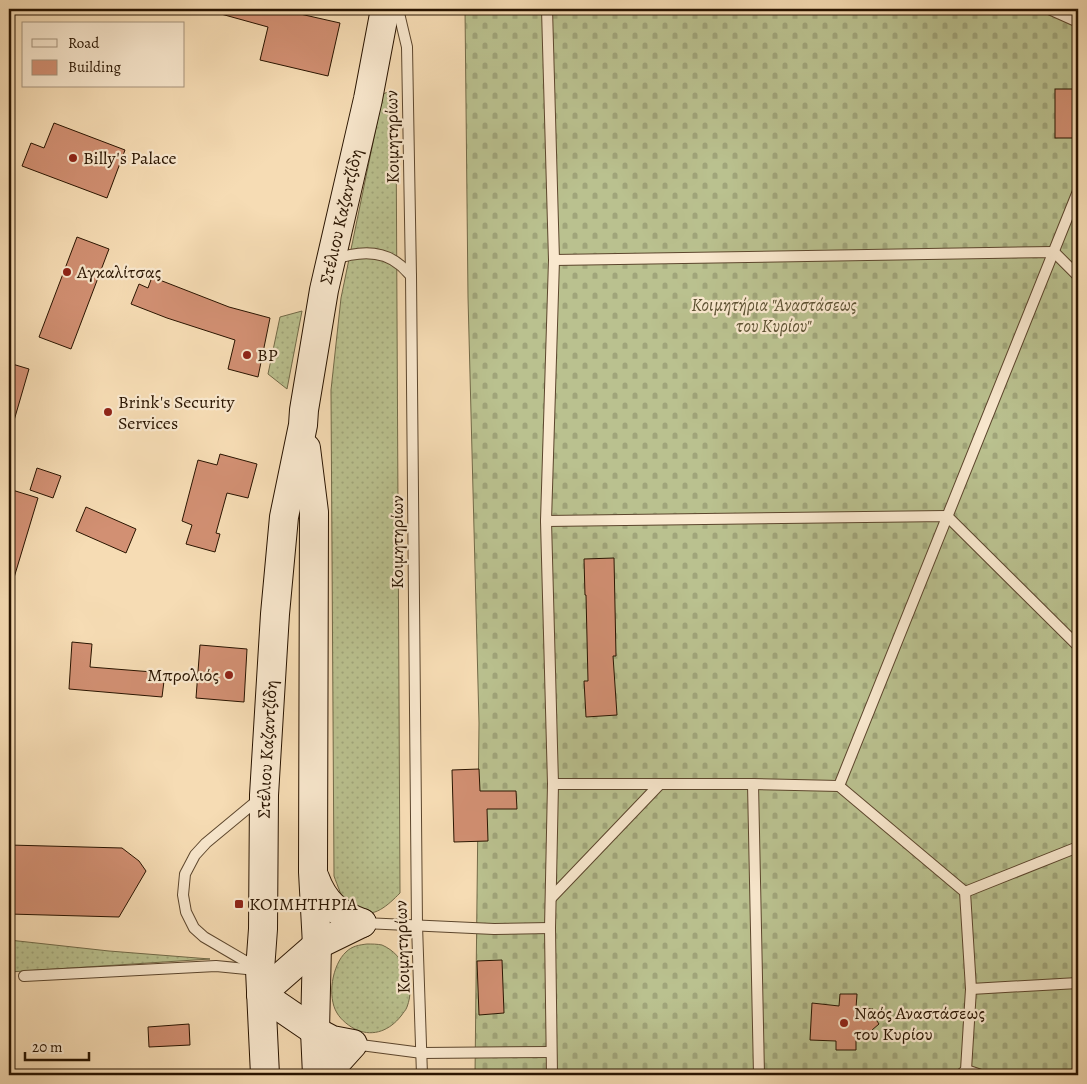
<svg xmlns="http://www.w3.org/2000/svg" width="1087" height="1084" viewBox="0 0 1087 1084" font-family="Alegreya,serif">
	<defs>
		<pattern id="grass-dots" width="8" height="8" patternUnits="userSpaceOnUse" patternTransform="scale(1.25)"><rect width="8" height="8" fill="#bac18f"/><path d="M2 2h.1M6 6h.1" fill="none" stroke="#a0a57a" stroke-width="1.8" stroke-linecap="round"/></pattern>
		<pattern id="cemetery-stones" width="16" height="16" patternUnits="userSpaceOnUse" patternTransform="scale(1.25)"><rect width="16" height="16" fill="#bac18f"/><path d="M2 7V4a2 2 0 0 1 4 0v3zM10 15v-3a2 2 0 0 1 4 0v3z" fill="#a0a57a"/></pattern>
	</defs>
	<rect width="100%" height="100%" fill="#f6dcb4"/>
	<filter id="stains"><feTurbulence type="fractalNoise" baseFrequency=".004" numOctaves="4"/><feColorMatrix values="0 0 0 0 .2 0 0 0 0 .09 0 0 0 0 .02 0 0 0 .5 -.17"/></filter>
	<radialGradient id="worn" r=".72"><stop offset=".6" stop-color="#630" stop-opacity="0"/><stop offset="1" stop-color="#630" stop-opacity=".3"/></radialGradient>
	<!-- grass -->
	<g fill="url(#grass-dots)" stroke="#726a48">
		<path d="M390,91L394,98L396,118L400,893C388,905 374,919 357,911C354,909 351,909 349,907C343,902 337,884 334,876L331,390L341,298L383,94Z"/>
		<path d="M302,311L287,389L268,374L280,317Z"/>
		<path d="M9,940L109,951L210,959L9,972Z"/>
		<path d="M367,944C372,944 377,944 382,945C405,955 416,983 407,1007C406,1010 403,1013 401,1016C390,1030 374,1037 357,1030C350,1027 341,1020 337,1013C327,997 332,965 346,952C352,946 359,945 367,944Z"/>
	</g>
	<!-- cemetery -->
	<path fill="url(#cemetery-stones)" stroke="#726a48" d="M465,9H1078V1075H475L479,723L468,297Z"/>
	<!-- building -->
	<g fill="#d29073" stroke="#291400">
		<path d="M222,9H278L340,23L328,76L260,60L268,27L221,14Z"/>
		<rect x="1055" y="89" width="23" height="49"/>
		<path d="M54,123L125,150L107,198L22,166L31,143L44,148Z"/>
		<path d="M77,237L109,249L71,349L39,337Z"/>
		<path d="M152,277L229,307L270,318L258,377L228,369L235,340L167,318L131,304L139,284L148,288Z"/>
		<path d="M9,363L29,369L13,424L9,423Z"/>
		<path d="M220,454L257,464L248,498L227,493L216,533L220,534L215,552L186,544L192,525L182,521L198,460L217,465Z"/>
		<path d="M37,468L61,476L53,498L30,490Z"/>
		<path d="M9,489L38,498L13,581H9Z"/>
		<path d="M86,507L136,529L126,553L76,531Z"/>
		<path d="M614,558L616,656H613L617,715L586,717L584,681H588L586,595H585L584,559Z"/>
		<path d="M72,642L92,644L90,667L165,673L162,697L69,689Z"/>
		<path d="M200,645L247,649L244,702L196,698Z"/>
		<path d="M479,769L480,791H516L517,809H487L488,841L454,842L452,770Z"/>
		<path d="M9,845L122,848L139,861L146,871L119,917L9,914Z"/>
		<path d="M502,960L504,1013L479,1015L477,961Z"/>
		<path d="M840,994H857L856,1008L873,1009V1015L879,1024L872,1030V1037L856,1036V1050H836V1041L810,1040L812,1003L839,1006Z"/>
		<path d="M189,1024L190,1045L149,1047L148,1027Z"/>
	</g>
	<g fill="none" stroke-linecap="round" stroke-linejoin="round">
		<defs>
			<g id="lane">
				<path d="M398,9L407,47L411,276L417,925L422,1075"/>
				<path d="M547,9L554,260L546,521L553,784L550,928L552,1075"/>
				<path d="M1049,9L1078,22"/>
				<path d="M333,260C355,252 381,249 400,265C404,268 408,273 411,276"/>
				<path d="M554,260L1054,252L1078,276"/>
				<path d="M546,521L947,516L1078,646"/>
				<path d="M553,784H753L839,786L965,892L971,989L966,1070L960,1075"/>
				<path d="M753,784L759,1075"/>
				<path d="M839,786L1078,191"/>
				<path d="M965,892L1078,847"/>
				<path d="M551,898L660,784"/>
				<path d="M364,923L494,929L550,928"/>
				<path d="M257,968L204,937L194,928L186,912L183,895L185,874L195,855L206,843L259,799"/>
				<path d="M24,976L216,966L257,970"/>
				<path d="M971,989L1078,983"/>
				<path d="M353,1044L422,1053L551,1052"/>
				<path d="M966,1070L981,1075"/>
			</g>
			<g id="secondary">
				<path d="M306,448L314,512L313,872L317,945L315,1031L317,1075"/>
				<path d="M315,878C324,903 338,914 362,923"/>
				<path d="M261,994L315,1031L332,1040L353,1044L325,1075"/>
				<path d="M261,994L317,945L362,923"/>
				<path id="s1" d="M265,1075L260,970L263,929L264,795L275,614L284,517L303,425L304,410L324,290L368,99L385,9"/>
			</g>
		</defs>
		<!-- lane casing -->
		<use href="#lane" stroke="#5c462d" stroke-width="12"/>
		<!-- secondary casing -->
		<use href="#secondary" stroke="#291400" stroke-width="30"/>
		<!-- lane -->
		<use href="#lane" stroke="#f9e8ce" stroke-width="10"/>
		<!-- secondary -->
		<use href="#secondary" stroke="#f9e8ce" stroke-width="28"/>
	</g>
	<!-- markers -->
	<g fill="#8f2418" stroke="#f9e8ce" stroke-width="2">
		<circle cx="73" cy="158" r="5"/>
		<circle cx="67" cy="272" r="5"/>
		<circle cx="247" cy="355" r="5"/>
		<circle cx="108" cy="412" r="5"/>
		<circle cx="229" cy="675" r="5"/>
		<rect x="234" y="899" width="10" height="10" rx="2.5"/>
		<circle cx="844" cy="1023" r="5"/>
	</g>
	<g text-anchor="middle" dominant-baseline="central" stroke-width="4.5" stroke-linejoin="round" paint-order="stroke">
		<!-- street labels -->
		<g font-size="18" fill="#291400" stroke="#f9e8ce">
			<text transform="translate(392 137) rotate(-91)">Κοιμητηρίων</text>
			<text stroke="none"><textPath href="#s1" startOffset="865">Στέλιου Καζαντζίδη</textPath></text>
			<text transform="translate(397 542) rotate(-90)">Κοιμητηρίων</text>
			<text stroke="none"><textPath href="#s1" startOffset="326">Στέλιου Καζαντζίδη</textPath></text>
			<text transform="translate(402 947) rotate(-92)">Κοιμητηρίων</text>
		</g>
		<!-- poi labels -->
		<g font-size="18" fill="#291400" stroke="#f9e8ce" text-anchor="start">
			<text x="83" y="158">Billy's Palace</text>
			<text x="77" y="272">Αγκαλίτσας</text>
			<text x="257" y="355">BP</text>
			<text x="118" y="402">Brink's Security<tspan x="118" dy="21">Services</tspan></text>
			<text x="219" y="675" text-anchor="end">Μπρολιός</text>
			<text x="249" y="904">ΚΟΙΜΗΤΗΡΙΑ</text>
			<text x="854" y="1013">Ναός Αναστάσεως<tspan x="854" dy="21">του Κυρίου</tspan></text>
		</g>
		<!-- park labels -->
		<g font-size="18" font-style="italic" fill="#5c5132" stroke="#f9e8ce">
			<text x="774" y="305">Κοιμητήρια "Αναστάσεως<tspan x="774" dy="21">του Κυρίου"</tspan></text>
		</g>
	</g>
	<!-- margin -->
	<rect width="1087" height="1084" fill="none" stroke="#f6dcb4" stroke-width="30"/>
	<rect x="10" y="10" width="1067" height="1064" fill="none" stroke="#291400" stroke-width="2.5"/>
	<rect x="15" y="15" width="1057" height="1054" fill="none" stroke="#291400"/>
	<!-- legend -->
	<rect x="22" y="22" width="162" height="65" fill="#f9e8ce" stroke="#a6937c"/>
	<rect x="32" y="39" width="25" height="8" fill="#f9e8ce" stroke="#a6937c"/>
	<text x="68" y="48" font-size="15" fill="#291400">Road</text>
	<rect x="32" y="60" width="25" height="15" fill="#d29073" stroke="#a6937c"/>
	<text x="68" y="72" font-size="15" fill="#291400">Building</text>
	<!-- scale -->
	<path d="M25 1052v8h64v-8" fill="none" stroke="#291400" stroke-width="2.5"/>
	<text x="32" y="1052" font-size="15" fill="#291400" stroke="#f9e8ce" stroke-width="4" paint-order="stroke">20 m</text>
	<rect width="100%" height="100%" filter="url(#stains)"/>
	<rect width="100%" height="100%" fill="url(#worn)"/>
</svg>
